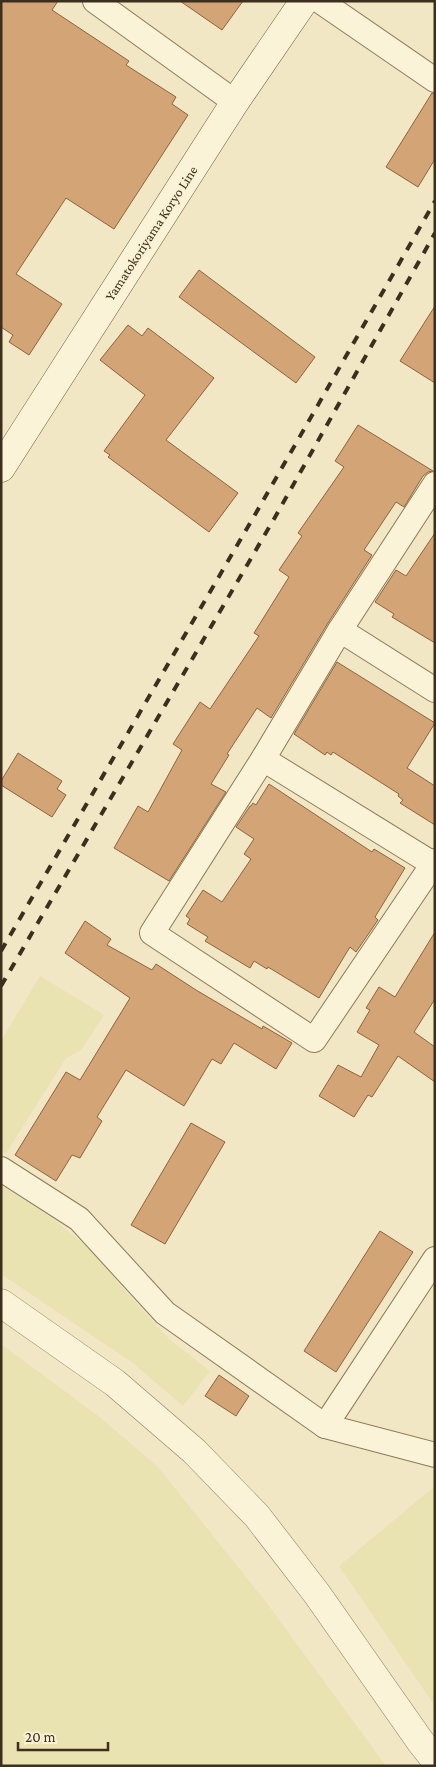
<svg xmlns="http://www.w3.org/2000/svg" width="436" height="1767" viewBox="0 0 436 1767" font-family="'Crimson Pro',serif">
	<rect width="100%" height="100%" fill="#f2e7c4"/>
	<!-- farmland -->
	<g fill="#e8e3b0">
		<path d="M40,976L104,1015L81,1050L66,1058L6,1153L1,1150V1041Z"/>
		<path d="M1,1185L52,1218L96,1254L125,1291L169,1339L210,1371L183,1406L133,1363L1,1274Z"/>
		<path d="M1,1344L97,1415L157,1466L266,1602L386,1766H1Z"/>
		<path d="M435,1486V1706L339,1566Z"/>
	</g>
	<!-- building -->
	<g fill="#d3a476" stroke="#8f633c">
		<path d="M1,1H58L52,10L129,61L126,65L176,97L172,104L188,115L114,229L66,198L16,274L62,304L29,355L9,342L13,335L1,327Z"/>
		<path d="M180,1H243L222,30Z"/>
		<path d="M432,93L435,94V159L418,187L386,167Z"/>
		<path d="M199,270L315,357L296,383L179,297Z"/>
		<path d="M435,306V383L400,361Z"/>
		<path d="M128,325L142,336L148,328L214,378L166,440L238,493L209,532L108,457L110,455L104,451L145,395L100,360Z"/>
		<path d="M358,425L433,471L428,472L423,476L404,507L396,502L364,550L372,555L328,623L271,718L257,708L227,754L229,755L211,784L226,792L169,881L114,848L138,806L148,812L182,750L173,744L200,702L210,709L259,636L254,633L289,577L279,570L302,536L298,533L344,467L335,461Z"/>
		<path d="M435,533V643L392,617L394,614L375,602L396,570L406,576Z"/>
		<path d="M337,662L435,723L407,768L435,786V825L400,803L403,800L398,796L399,794L333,752L331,755L327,752L325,755L294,734Z"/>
		<path d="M18,753L62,781L57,789L66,795L52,817L1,785V781Z"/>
		<path d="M269,784L372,852L374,849L405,868L375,917L378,920L356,952L350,947L319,998L268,967L267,969L254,961L250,968L205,941L208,937L187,924L190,919L186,916L203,890L222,902L251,859L244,854L254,839L236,827L250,806H251L253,803L256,805Z"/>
		<path d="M85,921L111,939L107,945L152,970L156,964L196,990L262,1029L263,1026L292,1043L276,1069L234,1043L221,1064L212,1059L184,1106L126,1070L97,1117L102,1121L80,1158L72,1155L56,1181L15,1155L66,1072L80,1080L130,998L65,953Z"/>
		<path d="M435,932V999L414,1032L435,1047V1082L398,1056L372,1097L368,1095L354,1117L319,1096L338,1065L361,1077L379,1045L357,1032L370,1010L366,1008L379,987L395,997Z"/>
		<path d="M191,1123L225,1142L165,1244L131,1225Z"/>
		<path d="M380,1231L413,1252L336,1372L304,1351Z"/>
		<path d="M219,1375L249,1396L236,1416L205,1396Z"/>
	</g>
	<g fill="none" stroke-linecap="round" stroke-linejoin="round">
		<defs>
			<g id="minor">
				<path d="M95,1L235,102"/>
				<path d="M320,1L435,80"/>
				<path d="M435,484L340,630L263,759L152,933L314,1040L435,861"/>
				<path d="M340,630L435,690"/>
				<path d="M263,759L433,864"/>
				<path d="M1,1169L79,1219L165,1313L325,1426L435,1455"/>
				<path d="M325,1426L435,1259"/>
			</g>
			<path id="tertiary" d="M1,1303L115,1383L194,1451L257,1516L317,1594L420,1741L435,1760"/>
			<path id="secondary" d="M1,468L235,102L304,1"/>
		</defs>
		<!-- minor casing -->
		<use href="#minor" stroke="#8e7958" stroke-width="26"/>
		<!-- tertiary casing -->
		<use href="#tertiary" stroke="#8e7958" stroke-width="29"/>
		<!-- secondary casing -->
		<use href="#secondary" stroke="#705a3b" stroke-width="29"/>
		<!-- minor -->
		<use href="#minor" stroke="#fbf3d8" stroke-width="24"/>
		<!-- tertiary -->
		<use href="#tertiary" stroke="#fbf3d8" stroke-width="28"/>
		<!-- secondary -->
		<use href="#secondary" stroke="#fbf3d8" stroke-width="28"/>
		<!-- rail -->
		<g stroke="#3d2f1d" stroke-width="4" stroke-dasharray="9 9" stroke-linecap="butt">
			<path d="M1,951L260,506L435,201"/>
			<path d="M1,986L274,519L435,233"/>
		</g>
	</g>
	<g text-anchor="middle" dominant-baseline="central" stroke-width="4" stroke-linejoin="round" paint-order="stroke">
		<!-- street labels -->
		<g font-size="14" fill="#3d2f1d" stroke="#f8f1d4">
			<text transform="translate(151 233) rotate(-57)">Yamatokoriyama Koryo Line</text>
		</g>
	</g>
	<!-- border -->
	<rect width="436" height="1767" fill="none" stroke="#3d2f1d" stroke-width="5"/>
	<!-- scale -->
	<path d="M18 1742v8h90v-8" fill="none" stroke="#3d2f1d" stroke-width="2.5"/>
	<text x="25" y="1742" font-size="15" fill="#3d2f1d" stroke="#f8f1d4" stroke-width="4" paint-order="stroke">20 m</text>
</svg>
